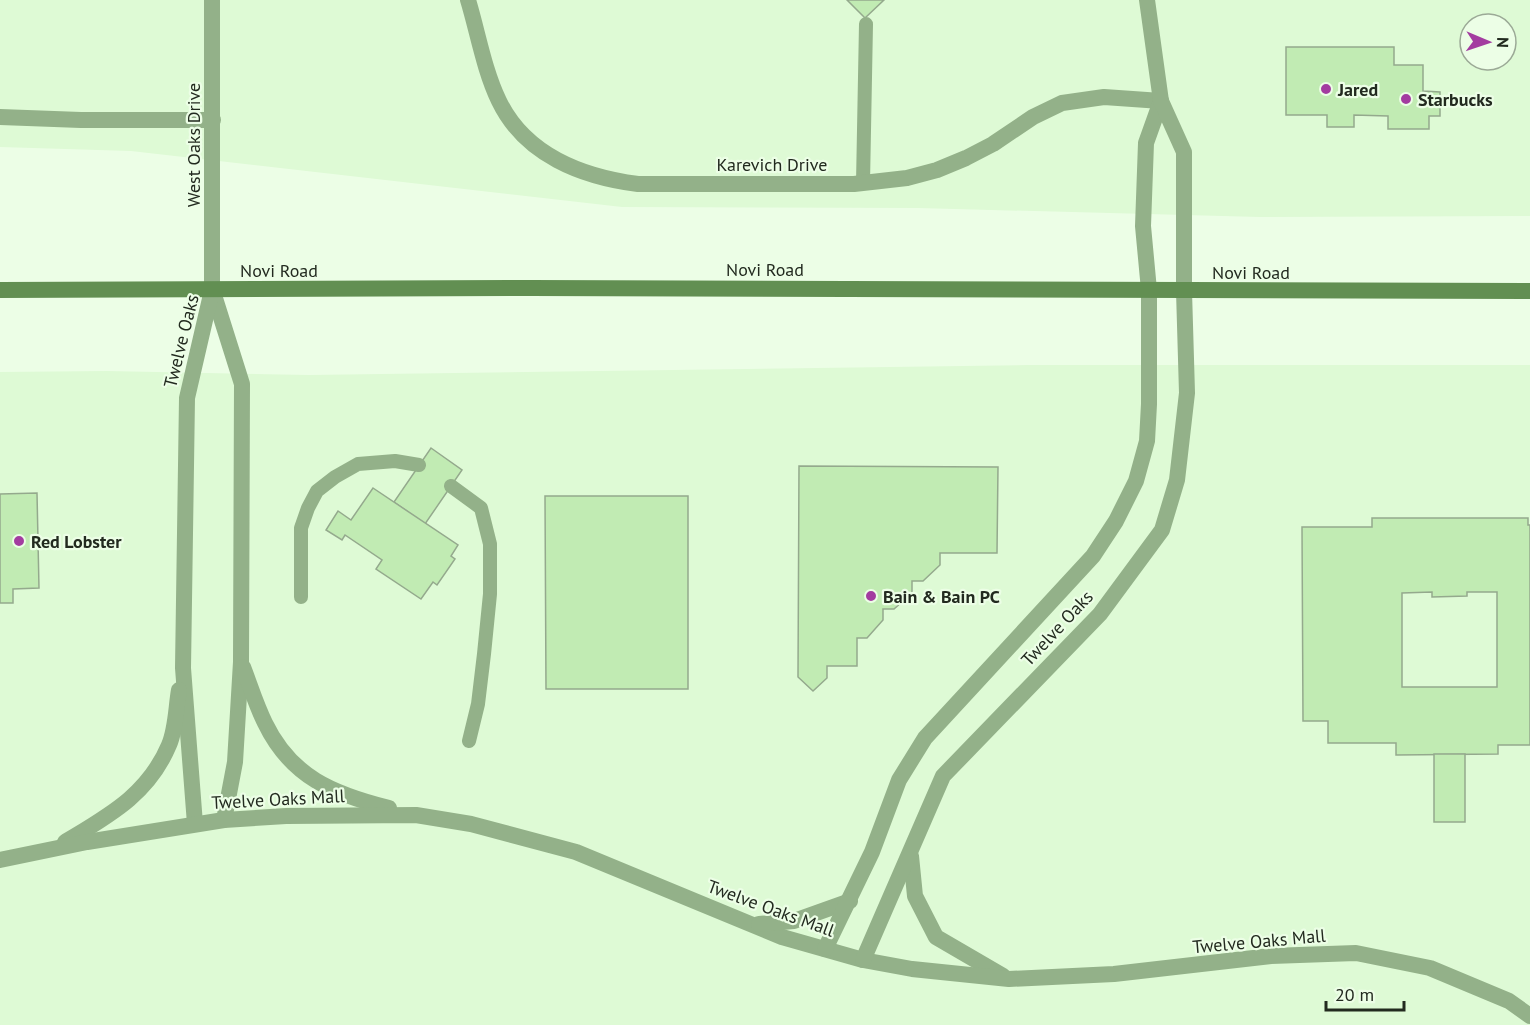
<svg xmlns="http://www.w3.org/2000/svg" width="1530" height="1025" viewBox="0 0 1530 1025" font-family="'PT Sans',sans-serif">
	<rect width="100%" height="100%" fill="#ecfee6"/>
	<!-- built -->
	<g fill="#defad5" fill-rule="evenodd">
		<path d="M0,0H1530V216L1260,217L918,208L622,207L131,151L0,147ZM1470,24H1506V60H1470Z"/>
		<path d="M1028,365H1530V1025H0V372L107,371L309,375Z"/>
	</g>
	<!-- building -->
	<g fill="#c1ebb3" stroke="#94a98d" stroke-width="1.5" fill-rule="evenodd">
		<path d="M847,0H884L865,18Z"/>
		<path d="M1286,47H1394V65H1423V91L1440,92V116H1429V129H1388V116L1354,115V127H1327V115H1286Z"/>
		<path d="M431,448L462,470L425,524L394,502Z"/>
		<path d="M799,466L998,467L997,553H940V565L923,581H912V593L894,609H883V620L867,638H857V666H827V678L813,691L798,677Z"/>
		<path d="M373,488L458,545L451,556L455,559L437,585L433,582L421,599L376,569L382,560L345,535L342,540L326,530L338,511L351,520Z"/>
		<path d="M37,493L39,588L13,589V603H0V494Z"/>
		<path d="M545,496H688V689H546Z"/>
		<path d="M1372,518H1528V525H1530V745H1498V754L1396,755V743H1328V721H1303L1302,527H1372ZM1432,592V597L1467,596V592H1497V687H1402V593Z"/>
		<rect x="1434" y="754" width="31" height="68"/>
	</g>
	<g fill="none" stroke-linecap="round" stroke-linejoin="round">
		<!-- service -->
		<g stroke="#93b189" stroke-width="14">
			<path d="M863,183L866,24"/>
			<path d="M451,486L481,508L490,544V594L484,654L478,704L469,741"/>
			<path d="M301,597V528L308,508L317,491L335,477L358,464L395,461L419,465"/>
		</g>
		<!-- minor -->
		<g stroke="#93b189" stroke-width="16">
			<path d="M468,0C478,33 484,70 499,101C525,155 582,177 638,184H854L907,178L937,170L966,158L993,144L1033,117L1062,103L1104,97L1161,101"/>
			<path d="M0,117L81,120H213"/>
			<path d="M213,292L242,384L241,662L235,762L224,820"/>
			<path d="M243,667C250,685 256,705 265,723C291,777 333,794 389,808"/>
			<path d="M195,824L183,668L187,398L212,290V0"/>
			<path d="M65,842C108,816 148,795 169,745C176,729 176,707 179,690"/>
			<path d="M911,856L915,896L936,937L1003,976"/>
			<path d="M0,860L87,842L224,820L286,816L416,815L471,824L576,852L782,937L863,960L912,969L1009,979L1114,974L1271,956L1356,953L1430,968L1509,1001L1530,1016"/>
			<path d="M759,924L794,921L850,901"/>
			<path d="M825,949L872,852L899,780L925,738L1093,556L1116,521L1136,481L1147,441L1149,404V290L1143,226L1146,143L1161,101"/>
			<path d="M863,960L943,776L1100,614L1162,530L1177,480L1187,393L1184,291V152L1161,101L1147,0"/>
		</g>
		<!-- secondary -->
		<path stroke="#628f52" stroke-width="16" d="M0,290L530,288L1530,291"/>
	</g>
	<!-- markers -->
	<g fill="#a33ca0" stroke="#ecfee6" stroke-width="2">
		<circle cx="1326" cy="89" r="6"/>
		<circle cx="1406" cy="99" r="6"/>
		<circle cx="19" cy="541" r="6"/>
		<circle cx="871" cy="596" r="6"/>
	</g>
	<g text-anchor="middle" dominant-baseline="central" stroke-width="4.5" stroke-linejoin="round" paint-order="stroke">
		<!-- poi labels -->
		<g font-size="18" font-weight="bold" fill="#222a1f" stroke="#ecfee6" text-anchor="start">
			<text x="1338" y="89">Jared</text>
			<text x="1418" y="99">Starbucks</text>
			<text x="31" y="541">Red Lobster</text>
			<text x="883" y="596">Bain &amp; Bain PC</text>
		</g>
		<!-- street labels -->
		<g font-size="18" fill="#222a1f" stroke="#ecfee6">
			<text transform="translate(193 145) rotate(-90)">West Oaks Drive</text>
			<text x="772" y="164">Karevich Drive</text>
			<text x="765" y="269">Novi Road</text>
			<text x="279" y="270">Novi Road</text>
			<text x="1251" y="272">Novi Road</text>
			<text transform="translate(181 341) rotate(-76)">Twelve Oaks</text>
			<text transform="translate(1057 628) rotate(-47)">Twelve Oaks</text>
			<text transform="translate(278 799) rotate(-3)">Twelve Oaks Mall</text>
			<text transform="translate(771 908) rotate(20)">Twelve Oaks Mall</text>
			<text transform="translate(1259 941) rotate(-5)">Twelve Oaks Mall</text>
		</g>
	</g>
	<!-- north arrow -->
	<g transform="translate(1488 42) rotate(92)"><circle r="28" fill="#ecfee6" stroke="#9ba996" stroke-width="1.5"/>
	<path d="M0-4.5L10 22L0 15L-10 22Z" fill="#a33ca0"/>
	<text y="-9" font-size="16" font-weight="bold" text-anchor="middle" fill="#222a1f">N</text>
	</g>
	<!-- scale -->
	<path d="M1326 1001v9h78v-9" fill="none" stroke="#222a1f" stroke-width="3"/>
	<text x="1335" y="1001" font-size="18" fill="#222a1f" stroke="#ecfee6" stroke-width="4.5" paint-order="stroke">20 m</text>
</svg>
